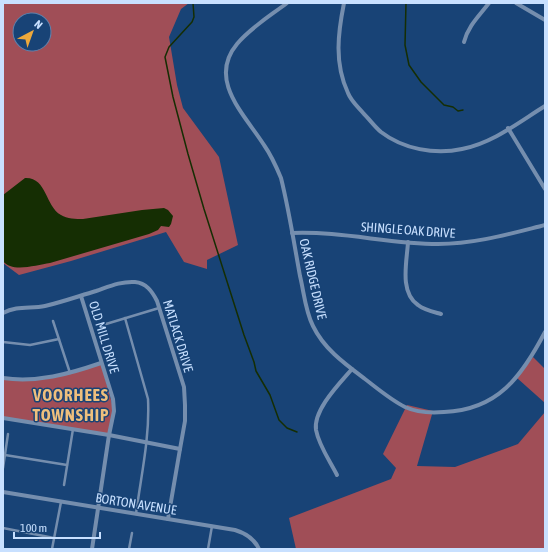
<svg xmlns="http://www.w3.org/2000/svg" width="548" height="552" viewBox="0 0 548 552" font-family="'Asap Condensed',sans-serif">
	<rect width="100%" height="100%" fill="#184376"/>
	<!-- green -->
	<g fill="#a04e57" fill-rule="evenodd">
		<path d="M3,3H189L181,9L169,37L177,85L183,108L219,157L238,245L207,260V269L184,262L166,232L71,261L19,275L3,263ZM20,20H44V44H20Z"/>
		<path d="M533,357L545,369V403L517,378Z"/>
		<path d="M101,363L114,411L109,435L3,418V378L43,379Z"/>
		<path d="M407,405L433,411L417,466L455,467L518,444L545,412V549H296L289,518L391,479L396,468L383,454Z"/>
	</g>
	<!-- water -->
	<path fill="#152e03" d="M25,178C47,177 45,206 61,215C67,219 76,219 83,219L142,210L164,208L168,210L173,216L171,224L169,227L161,226L158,230L149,234L50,263C36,265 12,273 3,261V195Z"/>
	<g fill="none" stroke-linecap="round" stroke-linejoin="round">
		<!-- stream -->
		<g stroke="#152e03" stroke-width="1.5">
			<path d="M193,3L194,17L192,22L169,47L165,57L173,97L188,154L204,209L244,335L254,362L256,371L270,395L279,420L287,428L297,432"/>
			<path d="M406,3L405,45L409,65L421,82L444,105L453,107L458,111L463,110"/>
			<path d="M3,4L4,3"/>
		</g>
		<!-- service -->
		<g stroke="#758eae" stroke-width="2.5">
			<path d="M125,318L148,399C150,437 141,476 136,514"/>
			<path d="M53,321L70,373"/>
			<path d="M106,324L159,308"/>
			<path d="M3,342L30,345L59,339"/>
			<path d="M5,455L67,465"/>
			<path d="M3,468L8,434"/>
			<path d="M64,485L73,429"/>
			<path d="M3,528L54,538"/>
			<path d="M52,549L61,502"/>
			<path d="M129,549L132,533"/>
			<path d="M208,549L212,526"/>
		</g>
		<!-- minor -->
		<g stroke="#758eae" stroke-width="4">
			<path d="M287,3C270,16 250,28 237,44C207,80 245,115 264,145C271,155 276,166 281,178C289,210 294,243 300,276C304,292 305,310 313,326C324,349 345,364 365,379C378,389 391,400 405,407C416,412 432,413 444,412C498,410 522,376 545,332"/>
			<path d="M344,3C338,33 334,63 348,93C351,101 358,107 364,114C370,120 375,127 381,132C403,149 435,155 462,149C493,143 519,122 545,106"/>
			<path d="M516,3L545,20"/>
			<path d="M464,42C468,26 479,16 489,3"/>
			<path d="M508,128L545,189"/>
			<path d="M292,233C342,231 389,244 438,244C475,244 509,234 545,225"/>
			<path d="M408,242C407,261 399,292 418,305C424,310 434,312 441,314"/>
			<path d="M81,296L113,399L114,411L109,435L92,549"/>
			<path d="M3,313C17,305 31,309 45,306C62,302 79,296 96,291C108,287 121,281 135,282C146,283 152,291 157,301L184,387L185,405V421L180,449L168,519"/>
			<path d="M3,378C37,383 69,374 101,363"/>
			<path d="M3,418L109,435L180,449"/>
			<path d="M337,475C330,461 319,446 316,430C313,410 340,383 352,369"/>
			<path d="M3,492L235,530C245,533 254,538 259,549"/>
		</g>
	</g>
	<g text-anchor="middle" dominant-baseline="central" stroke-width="3" stroke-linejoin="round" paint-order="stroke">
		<!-- street labels -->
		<g font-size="13" fill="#c8e0ff" stroke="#184376">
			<text transform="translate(408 230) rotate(4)">SHINGLE OAK DRIVE</text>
			<text transform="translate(313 279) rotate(77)">OAK RIDGE DRIVE</text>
			<text transform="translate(178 336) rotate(73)">MATLACK DRIVE</text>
			<text transform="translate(104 337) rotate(73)">OLD MILL DRIVE</text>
			<text transform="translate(136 504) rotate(9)">BORTON AVENUE</text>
		</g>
		<!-- district labels -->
		<g font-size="17" font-weight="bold" letter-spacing="1" fill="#efbf7d" stroke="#184376">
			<text x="71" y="395">VOORHEES<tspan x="71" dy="20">TOWNSHIP</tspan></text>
		</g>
	</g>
	<!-- border -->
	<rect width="548" height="552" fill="none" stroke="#c8e0ff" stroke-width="8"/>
	<!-- north arrow -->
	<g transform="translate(32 32) rotate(41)"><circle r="19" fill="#184376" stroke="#5e82ad"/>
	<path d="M0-3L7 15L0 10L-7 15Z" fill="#eda83b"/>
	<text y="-6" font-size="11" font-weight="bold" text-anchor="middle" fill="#c8e0ff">N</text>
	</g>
	<!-- scale -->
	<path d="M14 532v6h86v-6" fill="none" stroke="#c8e0ff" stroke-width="2"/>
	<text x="20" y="532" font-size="12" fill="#c8e0ff" stroke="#184376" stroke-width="3" paint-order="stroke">100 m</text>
</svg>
